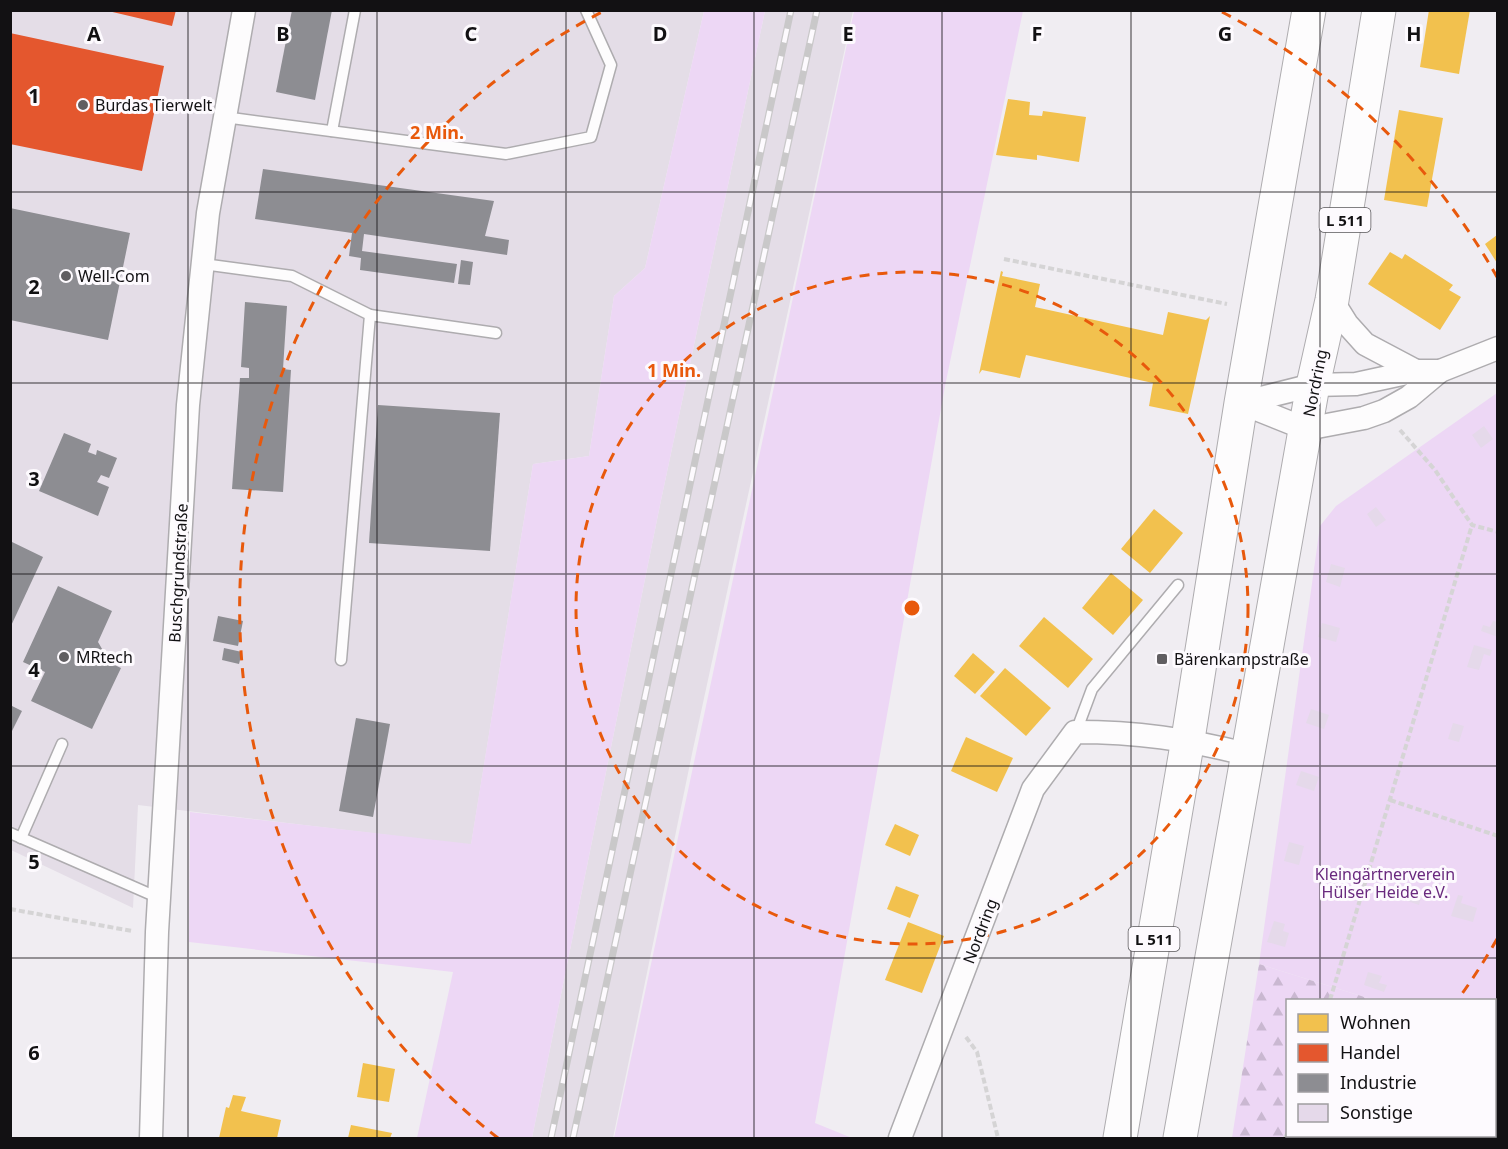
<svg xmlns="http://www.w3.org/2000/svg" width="1508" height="1149" viewBox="0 0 1508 1149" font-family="'Noto Sans',sans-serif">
	<defs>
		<pattern id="forest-firs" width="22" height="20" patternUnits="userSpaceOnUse" patternTransform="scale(1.5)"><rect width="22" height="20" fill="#edd7f5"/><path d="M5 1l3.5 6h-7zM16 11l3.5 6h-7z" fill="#cab8d1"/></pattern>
	</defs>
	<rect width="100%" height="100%" fill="#f0edf2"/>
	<!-- built -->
	<g fill="#e4dde7">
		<path d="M11,11H704L645,268L614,296L589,456L533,464L471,845L138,805L133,908L11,850Z"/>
		<path d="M765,11H853L693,749L613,1138H532L660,505Z"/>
	</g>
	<!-- green -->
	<g fill="#edd7f5">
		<path d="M704,11H765L660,505L532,1138H417L453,972L189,942L190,812L471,844L533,464L589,456L614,296L645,268Z"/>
		<path d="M854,11H1023L945,386L815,1123L852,1138H614Z"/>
		<path d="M1497,393V1138L1482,1136H1494V1000H1374L1259,964L1320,526L1336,506Z"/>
	</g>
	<!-- forest -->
	<path fill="url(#forest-firs)" d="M1259,964L1374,1000H1288V1136H1482L1491,1138H1232Z"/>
	<!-- homes -->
	<g fill="#f2c14e">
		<path d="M1429,10H1470L1459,74L1420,67Z"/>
		<path d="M1008,99L1030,102L1029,115L1042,116L1043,111L1086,117L1079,162L1037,155V160L996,155Z"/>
		<path d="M1399,110L1443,118L1427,207L1384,200Z"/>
		<path d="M1497,235V263L1485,244Z"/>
		<path d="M1390,252L1402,259L1405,254L1453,285L1449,290L1461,297L1440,330L1368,284Z"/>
		<path d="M1001,271L1003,272L1002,276L1040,284L1035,307L1163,335L1168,312L1206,320L1210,316L1188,414L1149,406L1153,383L1026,355L1020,378L982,370L979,374Z"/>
		<path d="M1154,509L1183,533L1150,573L1121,549Z"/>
		<path d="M1111,573L1143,600L1113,635L1082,608Z"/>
		<path d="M1044,617L1093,659L1068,688L1019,646Z"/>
		<path d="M973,653L995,672L975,694L954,676Z"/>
		<path d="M1005,668L1051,708L1026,736L980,696Z"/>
		<path d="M966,737L1013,758L997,792L951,771Z"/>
		<path d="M895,824L919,835L910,856L885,845Z"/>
		<path d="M896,886L919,895L910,918L887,909Z"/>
		<path d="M908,922L944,936L922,993L885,980Z"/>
		<path d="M363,1063L395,1069L389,1102L357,1097Z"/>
		<path d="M233,1095L246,1097L241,1111L281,1120L277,1138H219L226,1107L229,1108Z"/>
		<path d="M351,1125L392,1133L390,1138H348Z"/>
	</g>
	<!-- shops -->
	<g fill="#e4572e">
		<path d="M104,10H176L172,26Z"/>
		<path d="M10,33L164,66L142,171L10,144Z"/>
	</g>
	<!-- industry -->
	<g fill="#8d8d92">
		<path d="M292,10H332L315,100L276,92Z"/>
		<path d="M263,169L494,201L485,236L509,240L507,255L364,234L362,251L457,264L454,283L360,270L361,258L349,256L352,233L255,219Z"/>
		<path d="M10,208L130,233L108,340L10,320Z"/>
		<path d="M461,260L473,262L470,285L458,284Z"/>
		<path d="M245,302L287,306L283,369L291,370L283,492L232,489L240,378H249V368L241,367Z"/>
		<path d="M378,405L500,413L490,551L369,543Z"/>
		<path d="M64,433L91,444L88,452L96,455L97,450L117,458L109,478L101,475L97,482L109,487L98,516L39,491Z"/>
		<path d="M10,541L43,557L10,628Z"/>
		<path d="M58,586L112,611L98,642L105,654L102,659L121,668L92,729L31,701L45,672L23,662Z"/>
		<path d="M218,616L243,621L238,646L213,641Z"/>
		<path d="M224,648L242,652L239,664L222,660Z"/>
		<path d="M10,705L22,711L10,735Z"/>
		<path d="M356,718L390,724L373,817L339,811Z"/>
	</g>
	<!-- building -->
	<g fill="#e5d9ea">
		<path d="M1484,426L1493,439L1481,448L1472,435Z"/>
		<path d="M1376,507L1386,520L1376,527L1367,514Z"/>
		<path d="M1331,564L1345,568L1340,587L1326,582Z"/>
		<path d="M1493,621L1498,622V637L1481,631L1483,625L1490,627Z"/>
		<path d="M1322,623L1340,628L1336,642L1318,637Z"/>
		<path d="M1474,645L1492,650L1490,656L1484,654L1479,670L1467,667Z"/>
		<path d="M1311,709L1329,715L1324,729L1306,723Z"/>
		<path d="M1453,723L1464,726L1459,742L1448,739Z"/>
		<path d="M1301,771L1319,777L1314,791L1296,785Z"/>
		<path d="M1289,842L1304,846L1299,865L1284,861Z"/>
		<path d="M1411,887L1423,891L1419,905L1399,898L1401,891L1408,893Z"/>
		<path d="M1458,895L1463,896L1461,903L1477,908L1473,922L1451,916Z"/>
		<path d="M1274,921L1285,924L1283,931L1289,933L1285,947L1267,942Z"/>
		<path d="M1368,972L1382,976L1379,983L1387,985L1384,992L1364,985Z"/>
	</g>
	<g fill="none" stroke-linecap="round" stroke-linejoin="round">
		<defs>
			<g id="lane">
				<path d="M224,117L506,154L591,137L611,65L586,10"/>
				<path d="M332,131L355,10"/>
				<path d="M203,264L292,276L370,315L341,660"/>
				<path d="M370,315L496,333"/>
				<path d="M1076,732L1092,689L1178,585"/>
				<path d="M10,833L159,898"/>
				<path d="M21,838L62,744"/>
			</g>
			<g id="street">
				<path d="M1332,300L1347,324L1365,344L1416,371"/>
				<path d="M1241,403L1306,429L1364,418L1384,411L1409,397L1440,371L1498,348"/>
				<path d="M1241,403L1313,385L1356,384L1416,371H1440"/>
				<path d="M151,1138L157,932L188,405L208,213L244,10"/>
				<path d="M900,1138L1033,789L1075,732C1137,732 1186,739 1246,754"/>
			</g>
			<g id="primary">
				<path d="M1120,1138L1188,739L1241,403L1309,10"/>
				<path d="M1180,1138L1313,385L1332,300L1379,10"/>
			</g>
		</defs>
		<!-- lane casing -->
		<use href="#lane" stroke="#aeacaf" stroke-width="13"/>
		<!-- street casing -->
		<use href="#street" stroke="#aeacaf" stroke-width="25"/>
		<!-- primary casing -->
		<use href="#primary" stroke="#aeacaf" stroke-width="35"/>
		<!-- path -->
		<g stroke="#d5d4d5" stroke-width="4" stroke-dasharray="6 3" stroke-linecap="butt">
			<path d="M1004,259L1227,304"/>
			<path d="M1400,430L1435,470L1472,525L1498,532"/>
			<path d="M1390,800L1498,836"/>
			<path d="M10,909L132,931"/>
			<path d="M1330,1000L1472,525"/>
			<path d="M966,1037L977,1052L998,1138"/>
			<path d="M1285,1138L1288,1132"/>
		</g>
		<!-- lane -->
		<use href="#lane" stroke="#fdfcfd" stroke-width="10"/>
		<!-- street -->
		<use href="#street" stroke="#fdfcfd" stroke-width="22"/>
		<!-- primary -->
		<use href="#primary" stroke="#fdfcfd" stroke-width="33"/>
		<defs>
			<g id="rail">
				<path d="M551,1138L791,10"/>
				<path d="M573,1138L817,10"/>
			</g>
		</defs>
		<!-- rail casing -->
		<use href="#rail" stroke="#c9c8c9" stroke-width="7"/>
		<!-- rail -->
		<use href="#rail" stroke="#fdfafe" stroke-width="4.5" stroke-dasharray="14" stroke-linecap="butt"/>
	</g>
	<!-- grid -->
	<path fill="none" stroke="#121113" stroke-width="1.5" stroke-opacity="0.55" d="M188,10V1138M377,10V1138M566,10V1138M754,10V1138M942,10V1138M1131,10V1138M1320,10V1000M10,192H1498M10,383H1498M10,574H1498M10,766H1498M10,958H1498M1320,1136V1138"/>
	<!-- distance rings -->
	<g fill="none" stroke="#e8590c" stroke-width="3" stroke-dasharray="10 8">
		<circle cx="912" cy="608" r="336"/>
		<path d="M1497 939A672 672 0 0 1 1459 998M498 1138A672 672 0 0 1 602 12M1222 12A672 672 0 0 1 1497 277"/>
	</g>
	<!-- markers -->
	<g fill="#605e61" stroke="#fdfafe" stroke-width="2">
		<circle cx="83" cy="105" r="6"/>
		<circle cx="66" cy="276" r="6"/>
		<circle cx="64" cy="657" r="6"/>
		<rect x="1156" y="653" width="12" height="12" rx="3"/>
	</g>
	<g text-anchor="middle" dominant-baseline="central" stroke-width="6" stroke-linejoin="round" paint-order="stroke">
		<!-- shield labels -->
		<g fill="#fdfafe" stroke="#58575a" stroke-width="1.5">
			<rect x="1319.5" y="208" width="51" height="24" rx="4.5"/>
			<rect x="1128.5" y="927" width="51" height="24" rx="4.5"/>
		</g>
		<g font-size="15" font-weight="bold" fill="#121113">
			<text x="1345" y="220">L 511</text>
			<text x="1154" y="939">L 511</text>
		</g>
		<!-- poi labels -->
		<g font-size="16" fill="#121113" stroke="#fdfafe" text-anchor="start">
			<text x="95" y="105">Burdas Tierwelt</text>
			<text x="78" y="276">Well-Com</text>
			<text x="76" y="657">MRtech</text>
			<text x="1174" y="659">Bärenkampstraße</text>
		</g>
		<!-- street labels -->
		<g font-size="16" fill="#121113" stroke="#fdfafe">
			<text transform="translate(1315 383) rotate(-79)">Nordring</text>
			<text transform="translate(178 573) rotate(-87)">Buschgrundstraße</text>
			<text transform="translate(980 931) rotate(-69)">Nordring</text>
		</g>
		<!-- park labels -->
		<g font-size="16" fill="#69297e" stroke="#fdfafe">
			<text x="1385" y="874">Kleingärtnerverein<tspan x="1385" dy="18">Hülser Heide e.V.</tspan></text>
		</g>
	</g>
	<g font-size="20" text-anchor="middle" font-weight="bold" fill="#121113" stroke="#fdfafe" stroke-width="6" stroke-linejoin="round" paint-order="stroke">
		<text x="94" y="41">A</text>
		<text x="283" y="41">B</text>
		<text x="471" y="41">C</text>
		<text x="660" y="41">D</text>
		<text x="848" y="41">E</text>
		<text x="1037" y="41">F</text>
		<text x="1225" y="41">G</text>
		<text x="1414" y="41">H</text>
		<text x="34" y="103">1</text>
		<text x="34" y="294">2</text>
		<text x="34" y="486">3</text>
		<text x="34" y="677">4</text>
		<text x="34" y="869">5</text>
		<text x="34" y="1060">6</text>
	</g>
	<circle cx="912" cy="608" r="9" fill="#e8590c" stroke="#fdfafe" stroke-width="3"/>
	<g font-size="18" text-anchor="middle" font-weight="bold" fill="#e8590c" stroke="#fdfafe" stroke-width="6" stroke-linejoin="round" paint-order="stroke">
		<text x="437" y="139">2 Min.</text>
		<text x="674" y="377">1 Min.</text>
	</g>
	<!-- border -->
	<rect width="1508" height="1149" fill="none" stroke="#121113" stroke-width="24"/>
	<!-- legend -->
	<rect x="1286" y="999" width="210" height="138" fill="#fdfafe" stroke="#9f9da0" stroke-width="1.5"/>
	<rect x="1298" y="1014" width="30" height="18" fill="#f2c14e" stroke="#9f9da0" stroke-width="1.5"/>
	<text x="1340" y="1029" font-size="18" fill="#121113">Wohnen</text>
	<rect x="1298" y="1044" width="30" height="18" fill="#e4572e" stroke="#9f9da0" stroke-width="1.5"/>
	<text x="1340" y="1059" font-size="18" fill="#121113">Handel</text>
	<rect x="1298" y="1074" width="30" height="18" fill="#8d8d92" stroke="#9f9da0" stroke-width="1.5"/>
	<text x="1340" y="1089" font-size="18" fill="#121113">Industrie</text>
	<rect x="1298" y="1104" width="30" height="18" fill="#e5d9ea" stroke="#9f9da0" stroke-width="1.5"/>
	<text x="1340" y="1119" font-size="18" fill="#121113">Sonstige</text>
</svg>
